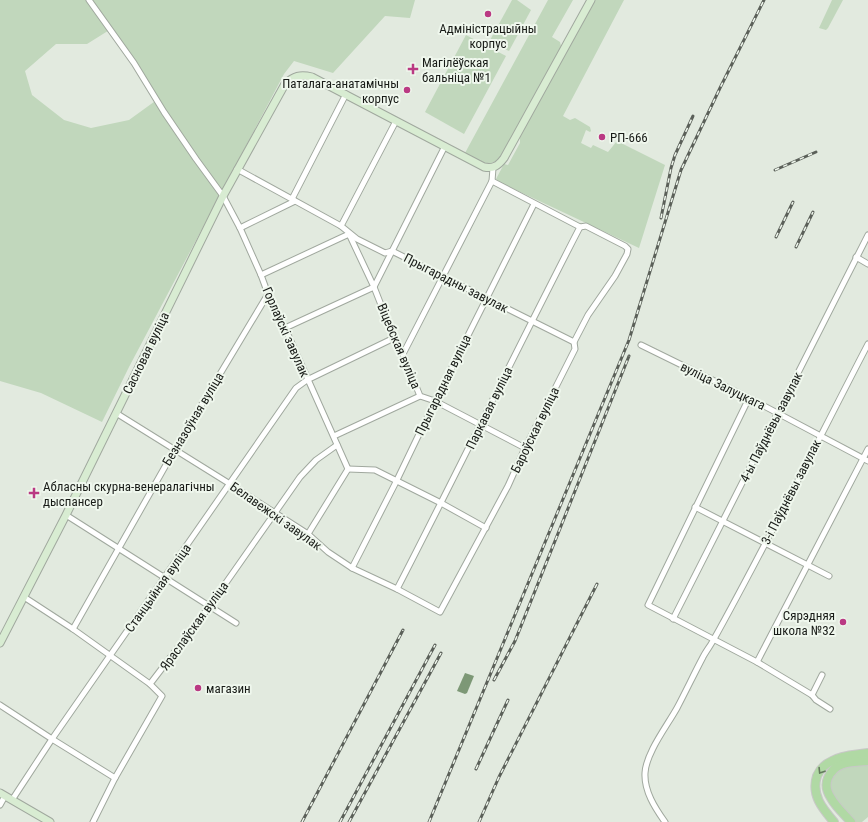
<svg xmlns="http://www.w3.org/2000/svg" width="868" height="822" viewBox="0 0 868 822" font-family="'Roboto Condensed',sans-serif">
	<rect width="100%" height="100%" fill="#e2eadf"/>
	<!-- green -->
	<g fill="#c1d7bc" fill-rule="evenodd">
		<path d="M0,0H415L410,18L385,16L333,73L294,61L284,74L129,367L102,422L41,393L0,381ZM111,29L158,99L129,120L91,128L64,120L32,95L25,71L56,44H87Z"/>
		<path d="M512,0H517L531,10L509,51L489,42Z"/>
		<path d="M548,0H573L552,37L560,42L561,46L560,49L501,157C487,170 479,161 465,153Z"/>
		<path d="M594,0H624L563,116L570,120L575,118L590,127L591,131L590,132L586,130L581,143L591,148L593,145L608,152L617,141L665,165L639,248L501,183L496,179L504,164L508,165L520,143V134Z"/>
		<path d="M832,0H843L828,28L826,30L819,28Z"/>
		<path d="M466,35L506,56L464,134L425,112Z"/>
		<path d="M868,763V817L862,822H854L831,793L830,780L839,768Z"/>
	</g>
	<!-- water -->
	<path fill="#7d9876" d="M465,673L474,676L467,693L465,694L457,691Z"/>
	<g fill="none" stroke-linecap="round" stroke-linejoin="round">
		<defs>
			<g id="street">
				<path d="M89,0L134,63L164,112L196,159L223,196L240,228L261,275L268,294L285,328L348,469"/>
				<path d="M237,169L341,226L357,239L385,253L392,251L574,342"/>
				<path d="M292,199L346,94"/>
				<path d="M341,226L396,121"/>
				<path d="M240,228L295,201"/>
				<path d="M856,257L868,264"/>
				<path d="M261,275L349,234L374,287L394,338L403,354L420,396L435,401L525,448"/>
				<path d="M285,328L374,287L445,146"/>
				<path d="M641,345L749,398L868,461"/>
				<path d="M403,354L492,181L493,168"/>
				<path d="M749,398L648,605L757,662L812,695L816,700L830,709"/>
				<path d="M116,413L230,484L308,534L328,552L352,568L397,589L440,612L508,486L525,448L575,349L574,342L588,315L615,276L627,254L628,249L625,246L586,226L580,227L492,181"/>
				<path d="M334,436L420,396"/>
				<path d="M348,469L375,470L441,503L486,528"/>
				<path d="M695,507L829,576"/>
				<path d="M66,515L236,623"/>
				<path d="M308,534L348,469"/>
				<path d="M352,568L396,482L435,401L534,204"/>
				<path d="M397,589C459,469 518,347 580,227"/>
				<path d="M24,597L73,629L150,684"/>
				<path d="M673,619L868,235"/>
				<path d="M73,629L175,449L268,294"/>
				<path d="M757,662L868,449"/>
				<path d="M812,695L822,675"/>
				<path d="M0,705L52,739L115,778"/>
				<path d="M12,800L52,739L296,388L307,380L394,338"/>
				<path d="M0,805L5,796"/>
				<path d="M93,822L115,778L162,696L150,684L209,607L300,477L316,460L337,445"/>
				<path d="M665,822C655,808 644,791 645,773C646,753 667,726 677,708C686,691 694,674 703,657C706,651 711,645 714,639C768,542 817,442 868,344"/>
			</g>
			<g id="secondary">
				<path d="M0,643L66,515L223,196L285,84C294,76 300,74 312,77L484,167C493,169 498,166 504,158L591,0"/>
				<path d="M0,793L50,822"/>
			</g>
			<g id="primary">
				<path d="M834,822C822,808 811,795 817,776C820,769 825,764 832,761C842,755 856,755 868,753"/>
				<path d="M851,822C844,814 836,807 831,798C827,792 825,785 828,778C835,761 852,762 868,761"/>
			</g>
		</defs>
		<!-- street casing -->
		<use href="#street" stroke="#a0a89e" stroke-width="7"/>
		<!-- secondary casing -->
		<use href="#secondary" stroke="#a0a89e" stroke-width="9"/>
		<!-- primary casing -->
		<use href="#primary" stroke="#c8c8c7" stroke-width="10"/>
		<!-- street -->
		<use href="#street" stroke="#fff" stroke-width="5"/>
		<!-- secondary -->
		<use href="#secondary" stroke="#d8ecd2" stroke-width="7"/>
		<!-- primary -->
		<use href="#primary" stroke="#b0d9a4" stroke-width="8"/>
		<defs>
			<g id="rail">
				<path d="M775,170L816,152"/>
				<path d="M661,218L671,168L675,155L693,116"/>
				<path d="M776,237L793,202"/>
				<path d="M796,247L813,212"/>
				<path d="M494,680L515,641L629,356"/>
				<path d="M476,769L508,700"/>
				<path d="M302,822L403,630"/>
				<path d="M340,822L435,645"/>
				<path d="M349,822L441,653"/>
				<path d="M429,822L629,340L681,170L720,88L764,0"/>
				<path d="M479,822L499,777L597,584"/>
			</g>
		</defs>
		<!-- rail casing -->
		<use href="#rail" stroke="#5b6059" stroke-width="3"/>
		<!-- rail -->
		<use href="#rail" stroke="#eff7ed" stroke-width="1.5" stroke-dasharray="4.5" stroke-linecap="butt"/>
	</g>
	<!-- one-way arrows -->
	<defs><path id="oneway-chevron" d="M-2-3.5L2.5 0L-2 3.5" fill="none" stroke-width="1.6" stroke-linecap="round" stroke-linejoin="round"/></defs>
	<use stroke="#647a5e" href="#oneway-chevron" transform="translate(821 771) rotate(122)"/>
	<!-- markers -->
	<g fill="#ba3983" stroke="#eff7ed" stroke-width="1.5">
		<circle cx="488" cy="14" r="4"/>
		<path d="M411 63h4v4h4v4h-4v4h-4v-4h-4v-4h4z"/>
		<circle cx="407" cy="90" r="4"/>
		<circle cx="602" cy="137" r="4"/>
		<path d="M32 487h4v4h4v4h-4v4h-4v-4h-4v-4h4z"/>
		<circle cx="843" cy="622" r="4"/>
		<circle cx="198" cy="688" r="4"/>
	</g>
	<g text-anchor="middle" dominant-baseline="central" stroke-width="4" stroke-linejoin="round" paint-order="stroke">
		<!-- poi labels -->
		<g font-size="13" fill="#181b17" stroke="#eff7ed" text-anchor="start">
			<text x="488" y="28" text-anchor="middle">Адміністрацыйны<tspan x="488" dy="15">корпус</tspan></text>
			<text x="422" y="62">Магілёўская<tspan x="422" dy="15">бальніца №1</tspan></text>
			<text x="399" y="83" text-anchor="end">Паталага-анатамічны<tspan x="399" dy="15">корпус</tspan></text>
			<text x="610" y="137">РП-666</text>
			<text x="43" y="486">Абласны скурна-венералагічны<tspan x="43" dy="15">дыспансер</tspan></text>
			<text x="835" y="615" text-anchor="end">Сярэдняя<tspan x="835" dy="15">школа №32</tspan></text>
			<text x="206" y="688">магазин</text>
		</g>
		<!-- street labels -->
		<g font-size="13" fill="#181b17" stroke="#eff7ed">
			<text transform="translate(456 283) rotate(27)">Прыгарадны завулак</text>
			<text transform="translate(286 332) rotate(66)">Горлаўскі завулак</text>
			<text transform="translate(399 346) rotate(67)">Віцебская вуліца</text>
			<text transform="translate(146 353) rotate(-64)">Сасновая вуліца</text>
			<text transform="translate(443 385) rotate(-64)">Прыгарадная вуліца</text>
			<text transform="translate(723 386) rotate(26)">вуліца Залуцкага</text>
			<text transform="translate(489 408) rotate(-64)">Паркавая вуліца</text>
			<text transform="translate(193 419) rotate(-59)">Безназоўная вуліца</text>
			<text transform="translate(771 427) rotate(-63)">4-ы Паўднёвы завулак</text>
			<text transform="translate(535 430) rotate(-64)">Бароўская вуліца</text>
			<text transform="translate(791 492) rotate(-63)">3-і Паўднёвы завулак</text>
			<text transform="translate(276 516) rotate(35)">Белавежскі завулак</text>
			<text transform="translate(158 588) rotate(-55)">Станцыйная вуліца</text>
			<text transform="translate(194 626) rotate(-54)">Яраслаўская вуліца</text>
		</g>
	</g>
</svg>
